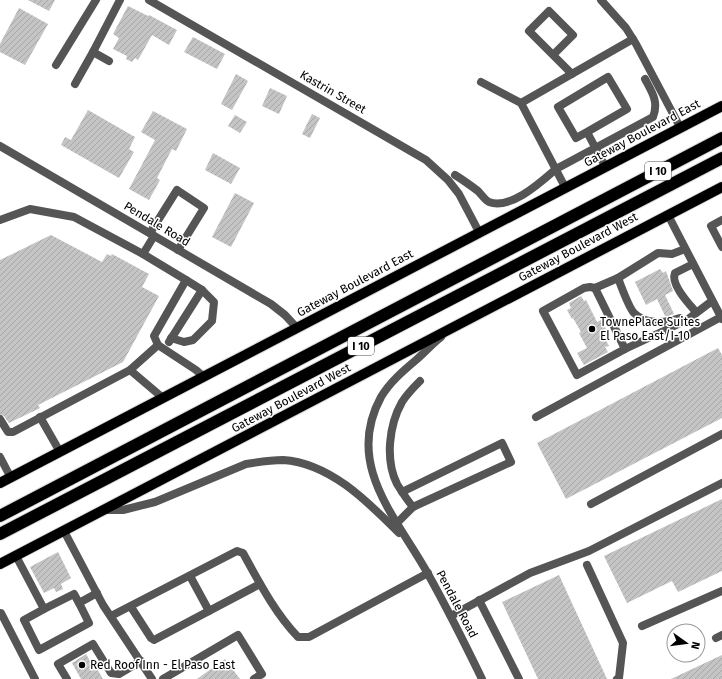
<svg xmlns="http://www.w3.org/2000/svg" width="722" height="679" viewBox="0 0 722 679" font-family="'Fira Sans',sans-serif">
	<defs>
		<pattern id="building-hatch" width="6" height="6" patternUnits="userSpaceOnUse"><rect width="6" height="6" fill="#c4c4c4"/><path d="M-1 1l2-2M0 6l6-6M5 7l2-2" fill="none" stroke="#a7a7a7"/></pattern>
	</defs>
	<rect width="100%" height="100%" fill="#fff"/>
	<!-- building -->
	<g fill="url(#building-hatch)">
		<path d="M28,0H55L49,11Z"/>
		<path d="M128,6L148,16L149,15L177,30L169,45L152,35L138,60L135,58L132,62L126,59L127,56L113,49L119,38L113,34Z"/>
		<path d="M19,8L48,24L25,65L0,52V44Z"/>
		<path d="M193,37L225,54L217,69L184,52Z"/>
		<path d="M236,74L248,81L232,110L221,104Z"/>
		<path d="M270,88L287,96L279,114L262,106Z"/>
		<path d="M88,110L135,137L129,149L134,152L119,178L61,145L65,137L71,140Z"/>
		<path d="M153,111L187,129L176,151L172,149L157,178L160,180L149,200L129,189L155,140L141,132Z"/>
		<path d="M312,114L320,118L310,138L302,134Z"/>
		<path d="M235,115L247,122L240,133L228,126Z"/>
		<path d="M213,153L240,168L231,184L205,170Z"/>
		<path d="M235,193L254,203L231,247L212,237Z"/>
		<path d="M51,235L102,262L107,254L111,256L112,254L149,274L142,287L159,296L123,362L38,405L40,408L9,423L4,416L0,414V260Z"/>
		<path d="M660,269L663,273L666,271L673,291L665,295L674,314L668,316H665L657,299L646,305L635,282Z"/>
		<path d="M581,296L584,301L586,300L597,322L601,320L606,329H605L606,333L603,335L609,346L605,347L608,352L584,365L577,353L587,348L579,333L581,332L573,318L572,319L567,310L571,308L569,303Z"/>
		<path d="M718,348L722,355V418L566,499L537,443Z"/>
		<path d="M722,499V571L678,592L672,581L627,603L604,556Z"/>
		<path d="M58,552L71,578L61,584L63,589L56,592L54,588L44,593L30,567Z"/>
		<path d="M559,575L607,679H538L502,602Z"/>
		<path d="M86,654L94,668L96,667L103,679H81L72,663Z"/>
		<path d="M722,655V679H671Z"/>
		<path d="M225,659L240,679H197Z"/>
	</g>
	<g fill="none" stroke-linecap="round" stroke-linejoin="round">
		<defs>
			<g id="major">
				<path d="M0,483L722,106"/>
				<path d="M0,564L722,187"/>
			</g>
			<g id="highway">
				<path d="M0,516L722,138"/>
				<path d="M0,534L722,158"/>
			</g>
		</defs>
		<!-- major casing -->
		<use href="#major" stroke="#dbdbdb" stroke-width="12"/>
		<!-- highway casing -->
		<use href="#highway" stroke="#dbdbdb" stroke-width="14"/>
		<!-- minor -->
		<g stroke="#555" stroke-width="8">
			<path d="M149,0L426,160L448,180L459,194L479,232"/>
			<path d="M601,0L626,28L636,44L680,127"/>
			<path d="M553,55L573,35L549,11L529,31L572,74"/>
			<path d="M109,61L93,52L120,0"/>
			<path d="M56,65L96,0"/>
			<path d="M481,82L521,103"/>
			<path d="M75,84L93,52"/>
			<path d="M587,132L627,109L608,77L558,107L576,138L587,132L605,166"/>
			<path d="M0,146L271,304L285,315L297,328"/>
			<path d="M455,175C463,180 470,185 478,191C481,194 485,200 489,202C511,210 541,182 556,169L653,117C659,102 652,92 645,79"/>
			<path d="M565,187L521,103L633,39"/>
			<path d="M668,215L722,319"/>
			<path d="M0,220L30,209L74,217L143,254L154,236"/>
			<path d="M722,220L711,226L722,247"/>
			<path d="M150,233L177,190L204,208L178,250"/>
			<path d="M143,254L186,280L154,336L158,345L196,370L204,377"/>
			<path d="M693,264L675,273C670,284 689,304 696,312"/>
			<path d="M618,278L595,288L625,349L687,320L712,301"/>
			<path d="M595,288L590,287L584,288L543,311L577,375L625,349"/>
			<path d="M680,318C666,323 646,325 634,313C629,308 621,286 618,278L658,253L672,254L685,249"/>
			<path d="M441,337C432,344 425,352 416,360C403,371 390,382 381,397C344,465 397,518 428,574C447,608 465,644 482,679"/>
			<path d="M171,338L184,342L193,340L212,321L214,302L202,290L186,280"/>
			<path d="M169,342L202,290"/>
			<path d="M130,370L163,398"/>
			<path d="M40,417L60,452"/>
			<path d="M536,417L721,317"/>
			<path d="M0,419L8,432H13L130,370L158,345"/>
			<path d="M0,457L11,478"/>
			<path d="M591,504L722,434"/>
			<path d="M413,507C407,500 402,492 397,484C385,460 389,425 402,402C407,394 414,387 420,381"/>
			<path d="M104,510H123L155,502L246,464C258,462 271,460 283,460C330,463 368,502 399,533"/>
			<path d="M397,523L413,507L511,462L502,443L402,492"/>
			<path d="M64,531L103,605L152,679"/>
			<path d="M16,556L44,609L74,594L79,603L97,593"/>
			<path d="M587,565L623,643L619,678L617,679"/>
			<path d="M190,576L209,611"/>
			<path d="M479,600L519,679"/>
			<path d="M131,607L151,638L154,640L260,584"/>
			<path d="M44,609L24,620L39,650L89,623L79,603"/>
			<path d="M0,613H1L35,679"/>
			<path d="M111,616L237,551L243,553C259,582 275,613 298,637H309L428,573"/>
			<path d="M451,616L530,573L589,551L722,483"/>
			<path d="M642,626L722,591"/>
			<path d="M716,638L722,635"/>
			<path d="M67,679L58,664L93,644L111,673L119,674L141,661"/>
			<path d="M163,679L238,635L262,674L254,679"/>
		</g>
		<!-- major -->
		<use href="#major" stroke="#000" stroke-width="10"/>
		<!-- highway -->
		<use href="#highway" stroke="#000" stroke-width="12"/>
	</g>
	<!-- markers -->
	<g fill="#000" stroke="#fff" stroke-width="1.5">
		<circle cx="592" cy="329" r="4"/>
		<circle cx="82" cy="665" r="4"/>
	</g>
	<g text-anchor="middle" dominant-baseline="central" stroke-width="3" stroke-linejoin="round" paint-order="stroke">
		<!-- shield labels -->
		<g fill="#fff" stroke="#4c4c4c" stroke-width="1">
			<rect x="645" y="162" width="26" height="18" rx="3"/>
			<rect x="348" y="337" width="26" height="18" rx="3"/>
		</g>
		<g font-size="11" font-weight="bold" fill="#000">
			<text x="658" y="171">I 10</text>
			<text x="361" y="346">I 10</text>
		</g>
		<!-- street labels -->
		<g font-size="12" fill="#000" stroke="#fff">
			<text transform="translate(333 92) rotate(30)">Kastrin Street</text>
			<text transform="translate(642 133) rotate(-28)">Gateway Boulevard East</text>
			<text transform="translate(157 224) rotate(31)">Pendale Road</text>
			<text transform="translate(578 247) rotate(-28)">Gateway Boulevard West</text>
			<text transform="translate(355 283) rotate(-28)">Gateway Boulevard East</text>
			<text transform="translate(291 398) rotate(-28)">Gateway Boulevard West</text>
			<text transform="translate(457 604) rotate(62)">Pendale Road</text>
		</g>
		<!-- poi labels -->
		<g font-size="12" fill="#000" stroke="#fff" text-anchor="start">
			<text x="600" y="322">TownePlace Suites<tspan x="600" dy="14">El Paso East/I-10</tspan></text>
			<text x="90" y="665">Red Roof Inn - El Paso East</text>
		</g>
	</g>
	<!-- north arrow -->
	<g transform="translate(686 643) rotate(104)"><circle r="19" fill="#ffffff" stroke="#999999"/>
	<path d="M0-3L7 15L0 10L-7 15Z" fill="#000000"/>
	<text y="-6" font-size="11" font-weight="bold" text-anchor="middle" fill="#000000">N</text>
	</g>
</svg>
